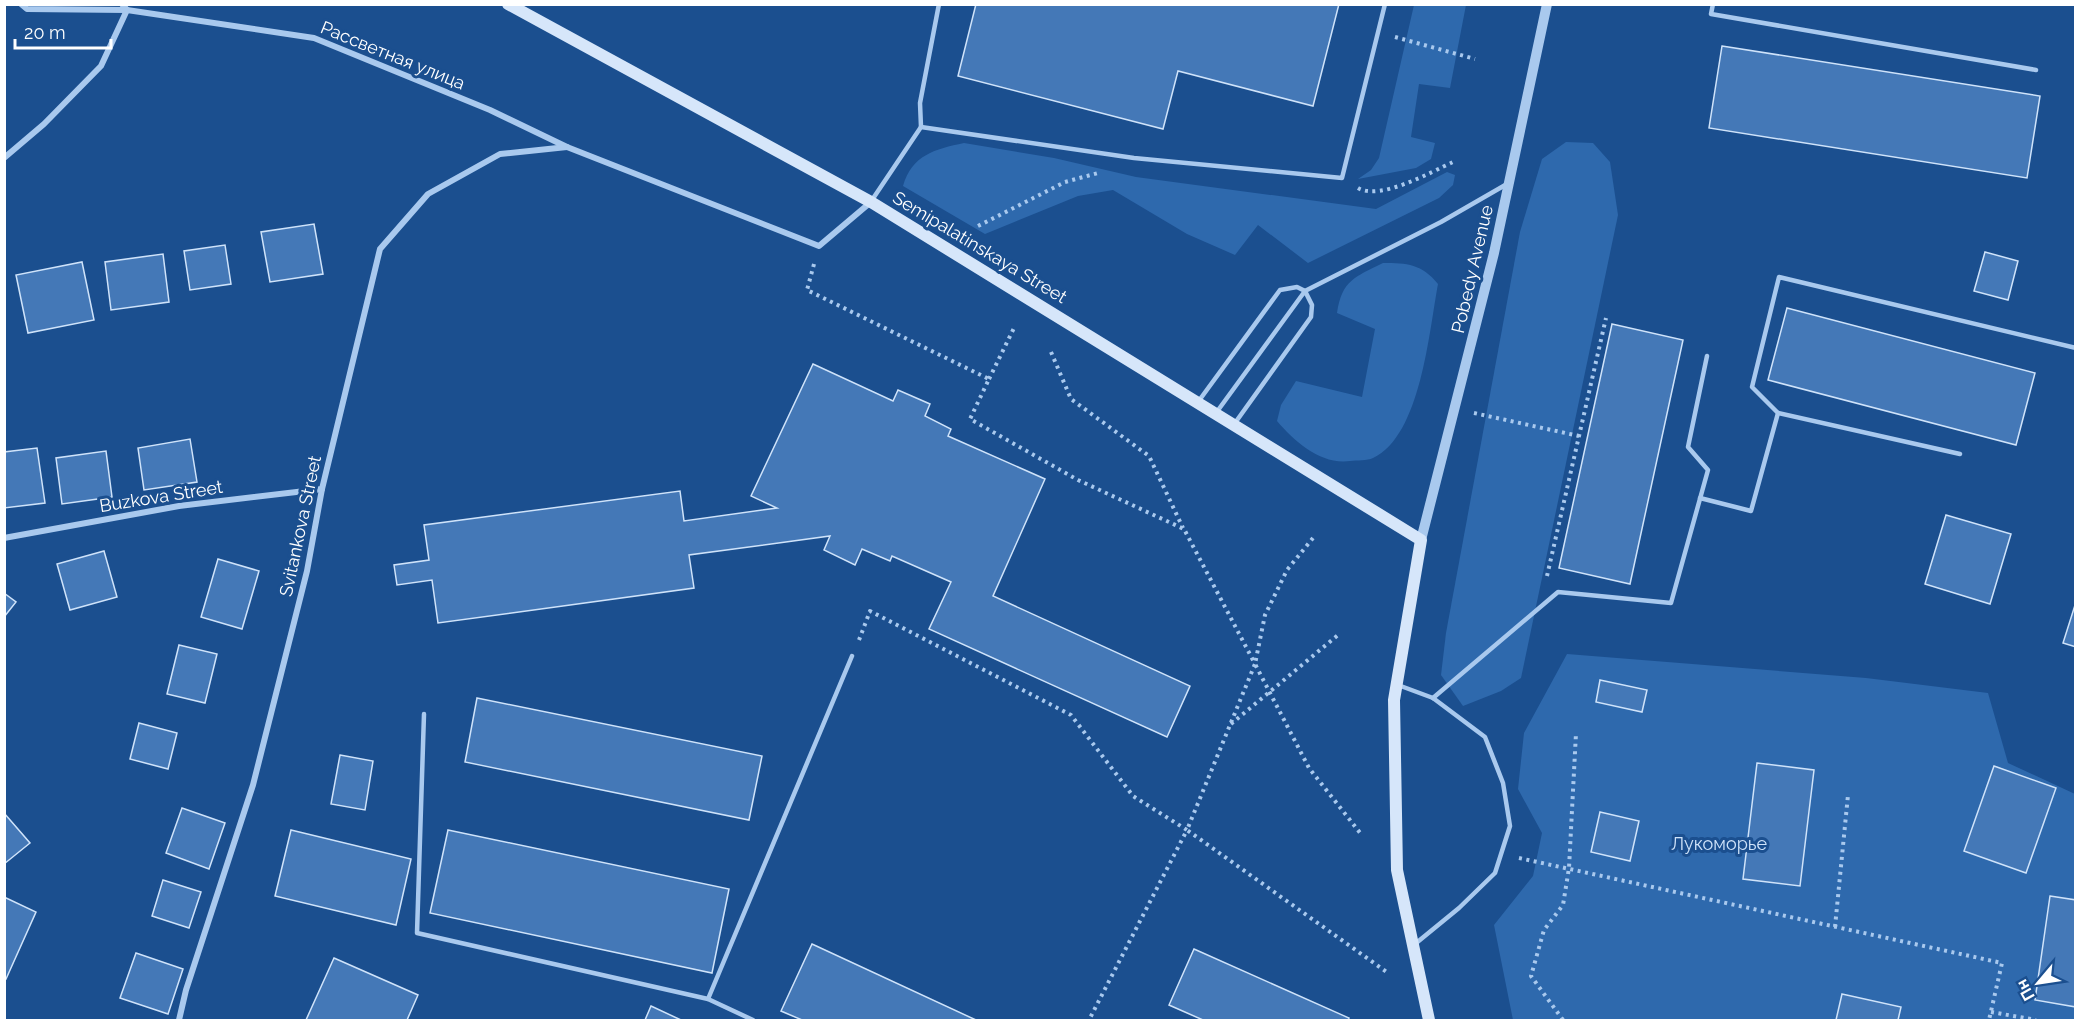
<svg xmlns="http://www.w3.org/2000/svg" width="2080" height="1025" viewBox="0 0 2080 1025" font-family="Raleway,sans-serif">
	<rect width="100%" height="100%" fill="#1b4f8f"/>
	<!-- green -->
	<g fill="#2e69ad">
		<path d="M1414,5H1466L1450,88L1419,84L1411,137L1435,143L1431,159L1416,168L1358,179L1371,170L1379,158Z"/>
		<path d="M1566,142L1593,143L1610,162L1618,215L1521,678L1501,691L1463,706L1441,675L1446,633L1520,232L1542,159Z"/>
		<path d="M964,143L1054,158L1136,177L1376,209L1447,172L1455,175L1453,185L1439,198L1308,263L1258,225L1235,255L1187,234L1113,190L1078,196L985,234L903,186C912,155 935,149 964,143Z"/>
		<path d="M1383,263C1407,263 1422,264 1438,284C1429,331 1421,436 1373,458C1367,461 1357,460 1350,461C1321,465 1295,442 1277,421L1281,405L1296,381L1362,397L1375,329L1337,313C1342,280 1355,277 1383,263Z"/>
		<path d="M1567,654L1866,678L1988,693L2008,763L2075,794V1020H1513L1494,925L1533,876L1542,833L1518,789L1524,733Z"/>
	</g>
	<!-- building -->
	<g fill="#4478b7" stroke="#cfe3fa" stroke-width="1.5">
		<path d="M976,4H1339L1313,106L1178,71L1163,129L958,76Z"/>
		<path d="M1722,46L2040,96L2027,178L1709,128Z"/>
		<path d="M314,224L323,274L270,282L261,232Z"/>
		<path d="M225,245L231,284L190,290L184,251Z"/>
		<path d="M1985,252L2018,261L2008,300L1974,291Z"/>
		<path d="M163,254L169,302L111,310L105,262Z"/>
		<path d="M82,262L94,320L28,333L16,275Z"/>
		<path d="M1787,308L2035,373L2016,445L1768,380Z"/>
		<path d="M1612,324L1683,340L1630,584L1559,568Z"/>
		<path d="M813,364L893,401L898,390L930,404L925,416L951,429L948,436L1045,479L993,596L1190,686L1167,737L929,629L951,582L892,556L890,561L862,549L855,565L824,550L830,536L689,555L694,588L438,623L432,580L397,585L394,565L429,560L424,525L680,491L684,521L777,508L751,496Z"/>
		<path d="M190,439L197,482L144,490L138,448Z"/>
		<path d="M37,448L45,503L4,508V452Z"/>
		<path d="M106,451L112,497L62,504L56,458Z"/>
		<path d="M1946,515L2011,534L1990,604L1925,584Z"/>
		<path d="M104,551L117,597L70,610L57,564Z"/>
		<path d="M218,559L259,571L242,629L201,617Z"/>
		<path d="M4,593L16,602L4,617Z"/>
		<path d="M2076,602V647L2063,643Z"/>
		<path d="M179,645L217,654L205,703L167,694Z"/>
		<path d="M1600,680L1647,690L1642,712L1596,702Z"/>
		<path d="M477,698L762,756L749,820L465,762Z"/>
		<path d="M139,723L177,733L168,769L130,759Z"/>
		<path d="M340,755L373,761L365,810L331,804Z"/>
		<path d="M1757,763L1814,770L1800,886L1743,879Z"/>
		<path d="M1994,766L2056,788L2026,873L1964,851Z"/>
		<path d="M182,808L225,823L209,869L166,853Z"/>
		<path d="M1600,812L1639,821L1630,861L1591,852Z"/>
		<path d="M4,813L30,843L4,864Z"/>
		<path d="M291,830L411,859L396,925L275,896Z"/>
		<path d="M448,830L729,889L712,973L430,913Z"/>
		<path d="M163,880L201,892L189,928L152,916Z"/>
		<path d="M2050,896L2076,900V1007L2035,1000Z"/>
		<path d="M4,897L36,912L6,979L4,978Z"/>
		<path d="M812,944L976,1020H802L781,1011Z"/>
		<path d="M1194,949L1349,1018L1348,1020H1203L1169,1005Z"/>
		<path d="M136,953L183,969L168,1014L120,998Z"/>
		<path d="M334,958L418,995L407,1020H306Z"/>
		<path d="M1842,994L1901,1007L1898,1020H1836Z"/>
		<path d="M651,1006L681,1020H645Z"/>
	</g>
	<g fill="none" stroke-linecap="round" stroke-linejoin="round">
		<!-- path -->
		<g stroke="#a9c9ee" stroke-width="4" stroke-dasharray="3 4.5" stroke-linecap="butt">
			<path d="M1395,37L1475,59"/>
			<path d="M1358,188C1380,201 1431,172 1453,162"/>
			<path d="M978,226L1065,182L1098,173"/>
			<path d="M814,264L807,290L989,379L970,419L1078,480L1184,529L1255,664L1187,830L1388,973"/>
			<path d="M1051,352L1071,399L1149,456L1183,528"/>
			<path d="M989,379L1014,328"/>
			<path d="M1474,413L1579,436"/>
			<path d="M1313,538L1287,570L1265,615L1255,664L1309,768L1361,834"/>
			<path d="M1547,576L1606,318"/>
			<path d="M859,640L870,611L1071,715L1133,796L1187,830L1089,1020"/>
			<path d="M1231,724L1338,635"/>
			<path d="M1519,858L2002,963L1989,1020"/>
			<path d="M1835,927L1848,795"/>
			<path d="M1991,1012L2036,1020"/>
			<path d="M1563,1020L1531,976L1544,930L1563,905L1569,868L1576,733"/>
		</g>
		<!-- service -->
		<g stroke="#a9c9ee" stroke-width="4.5">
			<path d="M1713,4L1711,14L2036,70"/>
			<path d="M921,127L920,103L939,4"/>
			<path d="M872,200L921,127L1134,158L1342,178L1385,4"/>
			<path d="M1198,402L1280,290L1297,287L1305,291L1441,222L1507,184"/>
			<path d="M1216,413L1305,291L1312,305L1311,317L1235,423"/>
			<path d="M1778,413L1960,454"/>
			<path d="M1700,498L1751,511L1778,413L1752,387L1779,277L2076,348"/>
			<path d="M1398,685L1433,698L1485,737L1503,783L1510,826L1495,873L1459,908L1415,944"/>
			<path d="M1433,698L1558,592L1671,603L1708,470L1688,447L1707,356"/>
			<path d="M424,714L417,933L708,999L753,1020"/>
			<path d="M708,999L852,656"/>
		</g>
		<!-- minor -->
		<g stroke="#a9c9ee" stroke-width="6">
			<path d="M21,4L27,9L127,10L314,38L490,110L567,147L819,246L871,202"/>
			<path d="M4,158L44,124L101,66L127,10L122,4"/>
			<path d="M4,538L179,506L322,489"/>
			<path d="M179,1020L186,990L253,785L307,571L322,489L380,249L428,194L500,154L567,147"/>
		</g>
		<!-- tertiary -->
		<path stroke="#a9c9ee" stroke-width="10" d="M1421,540L1494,253L1547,4"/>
		<!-- secondary -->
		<path stroke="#d6e6fa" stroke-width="12" d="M508,4L871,202L1421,540L1394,700L1397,870L1429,1020"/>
	</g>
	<g text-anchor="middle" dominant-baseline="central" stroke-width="6" stroke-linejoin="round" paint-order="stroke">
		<!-- street labels -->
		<g font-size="18" fill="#fff" stroke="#1b4f8f">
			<text transform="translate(393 55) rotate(22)">Рассветная улица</text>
			<text transform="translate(980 247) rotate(31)">Semipalatinskaya Street</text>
			<text transform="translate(1472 269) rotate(-77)">Pobedy Avenue</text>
			<text transform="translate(161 496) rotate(-9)">Buzkova Street</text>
			<text transform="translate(300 526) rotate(-78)">Svitankova Street</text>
		</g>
		<!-- park labels -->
		<g font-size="18" fill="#cfe3fa" stroke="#1b4f8f">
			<text x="1719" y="843">Лукоморье</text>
		</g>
	</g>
	<!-- border -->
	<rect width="2080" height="1025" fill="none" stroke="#ffffff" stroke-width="12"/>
	<!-- north arrow -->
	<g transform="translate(2038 983) rotate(241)" stroke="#1b4f8f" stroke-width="4.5" paint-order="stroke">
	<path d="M0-4.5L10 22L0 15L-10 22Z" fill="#ffffff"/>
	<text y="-9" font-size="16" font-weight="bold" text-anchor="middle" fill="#ffffff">Пн</text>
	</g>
	<!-- scale -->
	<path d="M15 39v9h96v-9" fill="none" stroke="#ffffff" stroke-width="3"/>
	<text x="24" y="39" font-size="18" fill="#ffffff" stroke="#1b4f8f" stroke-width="4.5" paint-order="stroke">20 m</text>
</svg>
